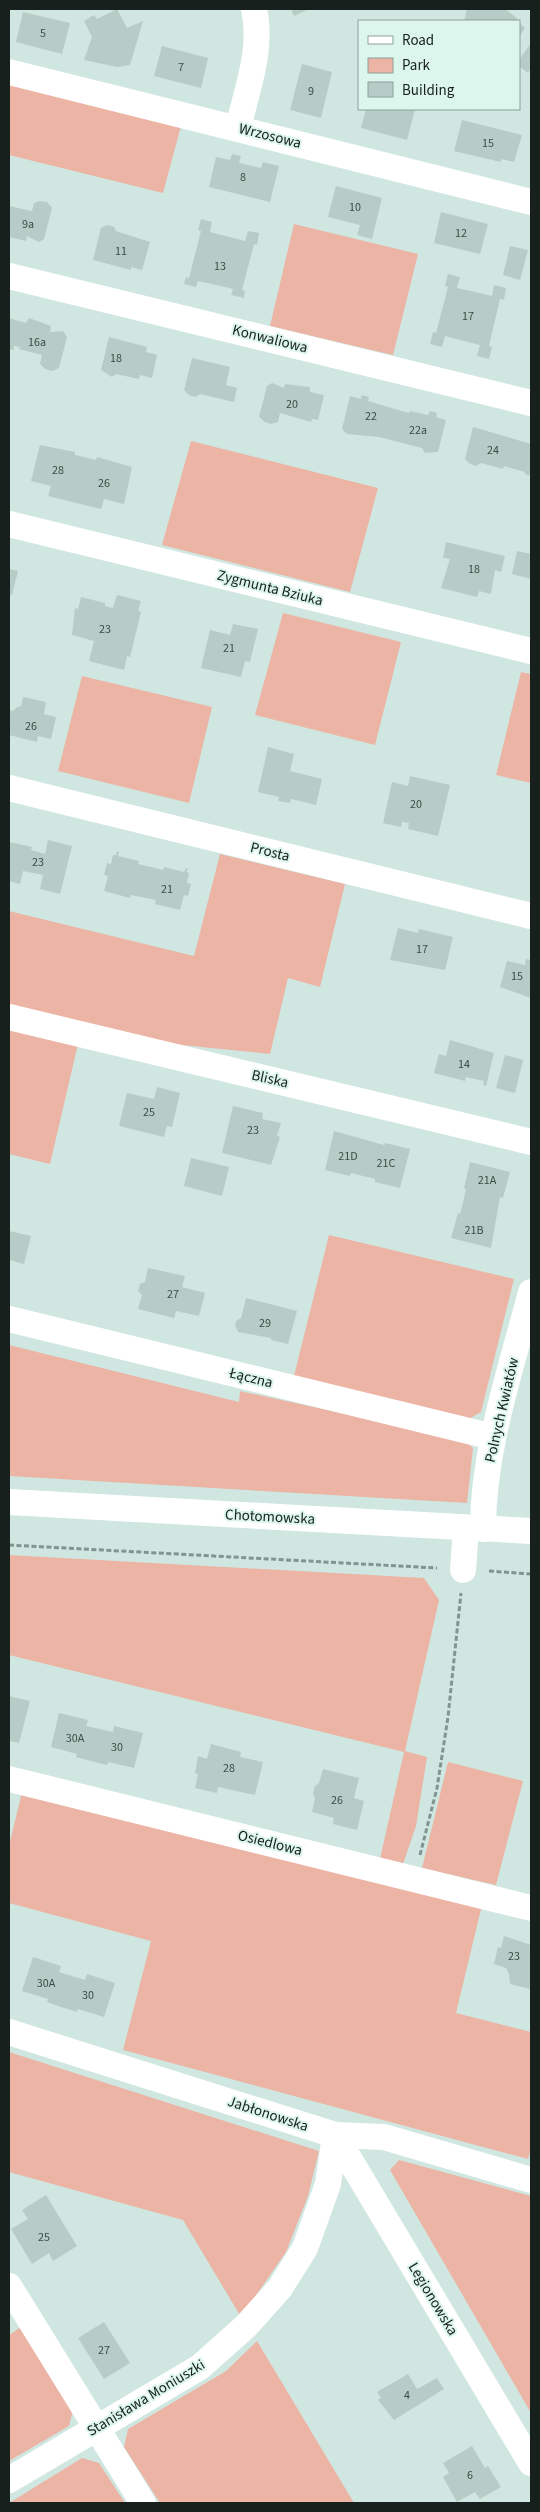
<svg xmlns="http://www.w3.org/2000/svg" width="540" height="2512" viewBox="0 0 540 2512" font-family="'Source Sans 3',sans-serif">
	<rect width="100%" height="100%" fill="#cfe7e0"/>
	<!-- green -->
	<g fill="#ecb4a4">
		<path d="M9,84L181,126L163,193L9,155Z"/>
		<path d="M294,224L418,254L393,355L270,326Z"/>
		<path d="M191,441L378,488L350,592L162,545Z"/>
		<path d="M283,613L401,642L375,745L255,715Z"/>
		<path d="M521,672L531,674V783L496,775Z"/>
		<path d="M82,676L212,707L189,803L58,771Z"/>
		<path d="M220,854L345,884L320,987L288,978L270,1054L172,1044L9,1009V911L194,956Z"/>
		<path d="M9,1028L78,1044L50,1164L9,1154Z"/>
		<path d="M329,1235L514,1279L481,1412L469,1419L294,1376Z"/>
		<path d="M9,1345L239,1402L240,1391L464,1440L473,1448L467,1503L9,1476Z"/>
		<path d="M9,1555L424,1578L439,1600L405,1751L427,1757L416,1826L403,1864L380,1859L404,1752L9,1655Z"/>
		<path d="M448,1762L523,1781L496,1885L422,1868Z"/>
		<path d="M22,1792L482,1905L456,2013L531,2032V2148L528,2159L123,2050L151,1941L9,1903V1846Z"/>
		<path d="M9,2052L319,2151L308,2196L286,2252L241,2317L183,2220L9,2172Z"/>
		<path d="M399,2160L531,2196V2413L390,2170Z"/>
		<path d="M21,2327L73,2410L69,2426L9,2461V2335Z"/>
		<path d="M257,2341L354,2503H160L124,2447L128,2429L226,2371Z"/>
		<path d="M82,2458L99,2463L125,2503H9Z"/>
	</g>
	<!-- building -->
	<g fill="#b5cdc6">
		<path d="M117,9L127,28L143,21L130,65L117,67L84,60L92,37L84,21L94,15L97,19Z"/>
		<path d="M291,9H309L294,16Z"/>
		<path d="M467,9H505L517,18V21H464Z"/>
		<path d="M23,12L70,23L62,54L16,42Z"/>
		<path d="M519,23L525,28L519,37Z"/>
		<path d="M531,43V68L528,73L519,66V60Z"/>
		<path d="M162,46L208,58L201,88L154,76Z"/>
		<path d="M302,64L332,72L321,118L290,110Z"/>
		<path d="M366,109H415L407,140L361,128Z"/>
		<path d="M462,120L522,135L514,162L501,159V162L454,151Z"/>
		<path d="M232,154L241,156L239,163L261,168L263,162L279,166L270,202L209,187L216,157L230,160Z"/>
		<path d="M336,186L382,198L372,239L357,235L360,225L328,217Z"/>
		<path d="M40,201L47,202L52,208L44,239L39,242L27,236L26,241L9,237V206L32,211L34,203Z"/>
		<path d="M441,212L488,224L480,254L434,243Z"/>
		<path d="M201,219L212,222L210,232L245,241L248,231L259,233L257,245L254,244L242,290L245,291L244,298L231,295L233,289L225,287L198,281L196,287L184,284L186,277L189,278L201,231L198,230Z"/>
		<path d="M107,225L114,227L116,231L150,242L142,270L131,267V270L93,260L101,228Z"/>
		<path d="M510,246L528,250L520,280L503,275Z"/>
		<path d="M448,274L460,277L457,288L484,294L492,296L494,285L506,288L504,300L500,299L489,346L492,347L489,359L477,356L480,345L445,336L442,347L430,344L433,332L436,333L448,287L445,286Z"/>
		<path d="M9,318L26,323L29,318L51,326L50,332L63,331L67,337L59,368L52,371L45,369L40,364L42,355L19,349L20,347L14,346V350L9,349Z"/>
		<path d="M109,337L147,347L146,352L157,355L152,378L140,375L139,379L116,374L112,377L101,370Z"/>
		<path d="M192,358L230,367L226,385L237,388L234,402L200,394L195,397L189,395L184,390Z"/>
		<path d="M272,383L284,388L285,384L310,387V392L324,395L318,420L312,419L311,422L280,413L278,422L271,424L265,422L259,417L267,386Z"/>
		<path d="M362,395L369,397L368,401L409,413L410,411L428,415L430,411L437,413L436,417L446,420L438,452L425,453L422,448L379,437L347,434L342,429L350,396L361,399Z"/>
		<path d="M473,427L531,444V476L525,474V472L504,466L503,469L481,463L476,466L470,464L465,459Z"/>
		<path d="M40,445L75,452V455L96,460L97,457L132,467L124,504L104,499L101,509L48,496L51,486L31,481Z"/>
		<path d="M446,542L505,556L501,572L495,570L491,594L479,591L477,597L441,588L450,559L443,558Z"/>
		<path d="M517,551L531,554V579L512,574Z"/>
		<path d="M9,569L18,571L12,595L9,594Z"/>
		<path d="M117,595L141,601L138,611L141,612L130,657L127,656L124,670L89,661L94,641L72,635L75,608L78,609L81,597L105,603V606L113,608Z"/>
		<path d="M233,624L258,629L250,662L245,661L241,677L201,668L210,630L230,635Z"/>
		<path d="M23,697L46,702L44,714L56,717L51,739L38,736L37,742L9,735V710L13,711L17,707L21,706Z"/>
		<path d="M268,747L294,754L290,771L322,779L316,805L291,799L290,803L278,801L279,797L258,792Z"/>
		<path d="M410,776L450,785L438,836L408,829L409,823L402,822L401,827L383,823L392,782L408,786Z"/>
		<path d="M48,840L72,846L60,894L40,889L43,875L23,871L20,884L9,881V842L32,847L31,850L45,854Z"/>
		<path d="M117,851L119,852L118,856L139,861L138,864L151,867L163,870L164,867L184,872L186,868L188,869L186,872L189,873L187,883L191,884L188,896L184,895L180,910L155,904L156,900L131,895L130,898L104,891L108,876L104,875L107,863L111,864L113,855H116Z"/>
		<path d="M398,928L418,933L419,929L453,937L445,970L390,960Z"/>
		<path d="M526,959L531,960V998L500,987L507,961L525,965Z"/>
		<path d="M450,1040L494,1053L486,1086L483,1085L484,1081L466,1077L465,1081L434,1073L439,1054L446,1056Z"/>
		<path d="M505,1055L523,1060L515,1093L496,1088Z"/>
		<path d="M157,1087L180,1093L172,1127L167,1126L164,1137L119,1126L127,1093L154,1099Z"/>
		<path d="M233,1106L263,1113L262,1119L281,1123L277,1136L280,1137L271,1165L222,1153Z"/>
		<path d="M334,1131L384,1145L385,1143L410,1149L400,1188L375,1182V1179L351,1173L350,1176L325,1170Z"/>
		<path d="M191,1158L229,1167L222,1196L184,1186Z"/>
		<path d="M470,1162L510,1172L503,1198L500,1197L491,1248L451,1238L458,1213L460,1214L463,1203L466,1189L464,1188Z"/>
		<path d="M9,1231L31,1236L24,1264L9,1260Z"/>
		<path d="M148,1268L185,1276L182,1287L205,1293L199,1316L176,1311L174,1318L138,1309L142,1295L138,1291L140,1284L145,1282Z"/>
		<path d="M246,1298L297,1311L288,1344L271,1340V1338L238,1332L235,1325L237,1320L241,1318Z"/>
		<path d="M9,1696L30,1701L19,1743L9,1741Z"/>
		<path d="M59,1713L88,1720L86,1726L113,1732L114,1726L143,1733L134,1768L108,1762L107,1765L91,1761L76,1757L77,1754L51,1747Z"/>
		<path d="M211,1744L241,1752L240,1757L263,1762L255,1795L218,1787L217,1793L195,1788L198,1774L195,1773L198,1756L207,1759Z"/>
		<path d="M323,1769L359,1778L354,1798L364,1801L357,1830L333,1824L334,1818L312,1812L315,1798L313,1793L315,1786L319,1783Z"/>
		<path d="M504,1936L531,1945L530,1989L510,1984L509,1974L506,1968L494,1964L498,1947L501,1948Z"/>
		<path d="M33,1957L61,1966L59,1972L85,1980L87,1974L115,1983L104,2017L78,2009L77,2012L61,2007L47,2002L48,1999L22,1991Z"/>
		<path d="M46,2195L77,2246L53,2261L49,2253L32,2264L11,2229L28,2219L22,2210Z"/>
		<path d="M104,2322L130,2363L104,2379L78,2338Z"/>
		<path d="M408,2374L417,2389L437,2378L444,2389L394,2420L378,2400L381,2398L377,2392Z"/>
		<path d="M472,2446L485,2468L488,2466L501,2487L480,2499L475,2492L457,2502L443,2477L449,2473L443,2463Z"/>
	</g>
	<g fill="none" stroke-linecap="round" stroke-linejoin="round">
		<!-- path -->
		<g stroke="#82948f" stroke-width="3" stroke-dasharray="5 2.5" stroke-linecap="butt">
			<path d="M9,1545L437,1568"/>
			<path d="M489,1571L531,1574"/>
			<path d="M420,1855L437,1788L448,1717L461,1593"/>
		</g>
		<!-- minor -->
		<g stroke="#fff" stroke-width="26">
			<path d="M9,72L531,202"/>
			<path d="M238,128C247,89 263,49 254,9"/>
			<path d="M9,276L531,403"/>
			<path d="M9,524L531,651"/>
			<path d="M9,788L531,916"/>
			<path d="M9,1017L531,1142"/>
			<path d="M9,1319L493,1437"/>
			<path d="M9,1502L531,1531"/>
			<path d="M483,1529C483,1449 511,1369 531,1292"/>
			<path d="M463,1570L466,1528"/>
			<path d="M9,1779L531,1908"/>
			<path d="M9,2032L335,2135L384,2137L531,2180"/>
			<path d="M335,2135L531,2463"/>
			<path d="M9,2286L143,2503"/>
			<path d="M9,2480L200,2367L246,2326L280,2288L305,2248L328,2184L335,2135"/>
		</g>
	</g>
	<g text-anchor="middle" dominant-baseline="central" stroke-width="4" stroke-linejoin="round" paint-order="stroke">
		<!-- number labels -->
		<g font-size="12" fill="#3e4b47">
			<text x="43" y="33">5</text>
			<text x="181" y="67">7</text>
			<text x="311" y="91">9</text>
			<text x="488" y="143">15</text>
			<text x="243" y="177">8</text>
			<text x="355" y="207">10</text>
			<text x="28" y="224">9a</text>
			<text x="461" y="233">12</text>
			<text x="121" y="251">11</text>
			<text x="220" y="266">13</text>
			<text x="468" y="316">17</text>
			<text x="37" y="342">16a</text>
			<text x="116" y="358">18</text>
			<text x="292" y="404">20</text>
			<text x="371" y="416">22</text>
			<text x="418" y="430">22a</text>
			<text x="493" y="450">24</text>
			<text x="58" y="470">28</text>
			<text x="104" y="483">26</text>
			<text x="474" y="569">18</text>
			<text x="105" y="629">23</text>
			<text x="229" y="648">21</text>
			<text x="31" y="726">26</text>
			<text x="416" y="804">20</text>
			<text x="38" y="862">23</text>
			<text x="167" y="889">21</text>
			<text x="422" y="949">17</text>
			<text x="517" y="976">15</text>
			<text x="464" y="1064">14</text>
			<text x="149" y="1112">25</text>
			<text x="253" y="1130">23</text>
			<text x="348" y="1156">21D</text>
			<text x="386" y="1163">21C</text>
			<text x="487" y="1180">21A</text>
			<text x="474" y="1230">21B</text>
			<text x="173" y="1294">27</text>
			<text x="265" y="1323">29</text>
			<text x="75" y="1738">30A</text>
			<text x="117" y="1747">30</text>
			<text x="229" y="1768">28</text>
			<text x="337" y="1800">26</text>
			<text x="514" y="1956">23</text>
			<text x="46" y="1983">30A</text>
			<text x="88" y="1995">30</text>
			<text x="44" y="2237">25</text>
			<text x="104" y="2350">27</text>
			<text x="407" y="2395">4</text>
			<text x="470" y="2475">6</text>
		</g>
		<!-- street labels -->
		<g font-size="15" fill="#17201d" stroke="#dcf5ed">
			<text transform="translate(270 136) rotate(14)">Wrzosowa</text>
			<text transform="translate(270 339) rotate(14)">Konwaliowa</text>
			<text transform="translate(270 588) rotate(14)">Zygmunta Bziuka</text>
			<text transform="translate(270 852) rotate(14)">Prosta</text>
			<text transform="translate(270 1079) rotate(13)">Bliska</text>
			<text transform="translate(251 1378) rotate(14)">Łączna</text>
			<text transform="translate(502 1410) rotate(-77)">Polnych Kwiatów</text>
			<text transform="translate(270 1517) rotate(3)">Chotomowska</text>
			<text transform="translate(270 1843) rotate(14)">Osiedlowa</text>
			<text transform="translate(268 2114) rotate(18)">Jabłonowska</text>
			<text transform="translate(433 2299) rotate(59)">Legionowska</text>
			<text transform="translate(146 2398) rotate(-31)">Stanisława Moniuszki</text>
		</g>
	</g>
	<!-- border -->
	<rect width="540" height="2512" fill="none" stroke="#17201d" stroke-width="20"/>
	<!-- legend -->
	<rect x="358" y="20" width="162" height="90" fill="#dcf5ed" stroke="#8da09a"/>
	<rect x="368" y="36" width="25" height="8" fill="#ffffff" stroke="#8da09a"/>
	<text x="402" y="45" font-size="15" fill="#17201d">Road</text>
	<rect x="368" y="58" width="25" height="15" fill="#ecb4a4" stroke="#8da09a"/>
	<text x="402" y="70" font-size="15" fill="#17201d">Park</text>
	<rect x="368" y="82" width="25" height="15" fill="#b5cdc6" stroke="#8da09a"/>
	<text x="402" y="95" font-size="15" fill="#17201d">Building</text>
</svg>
